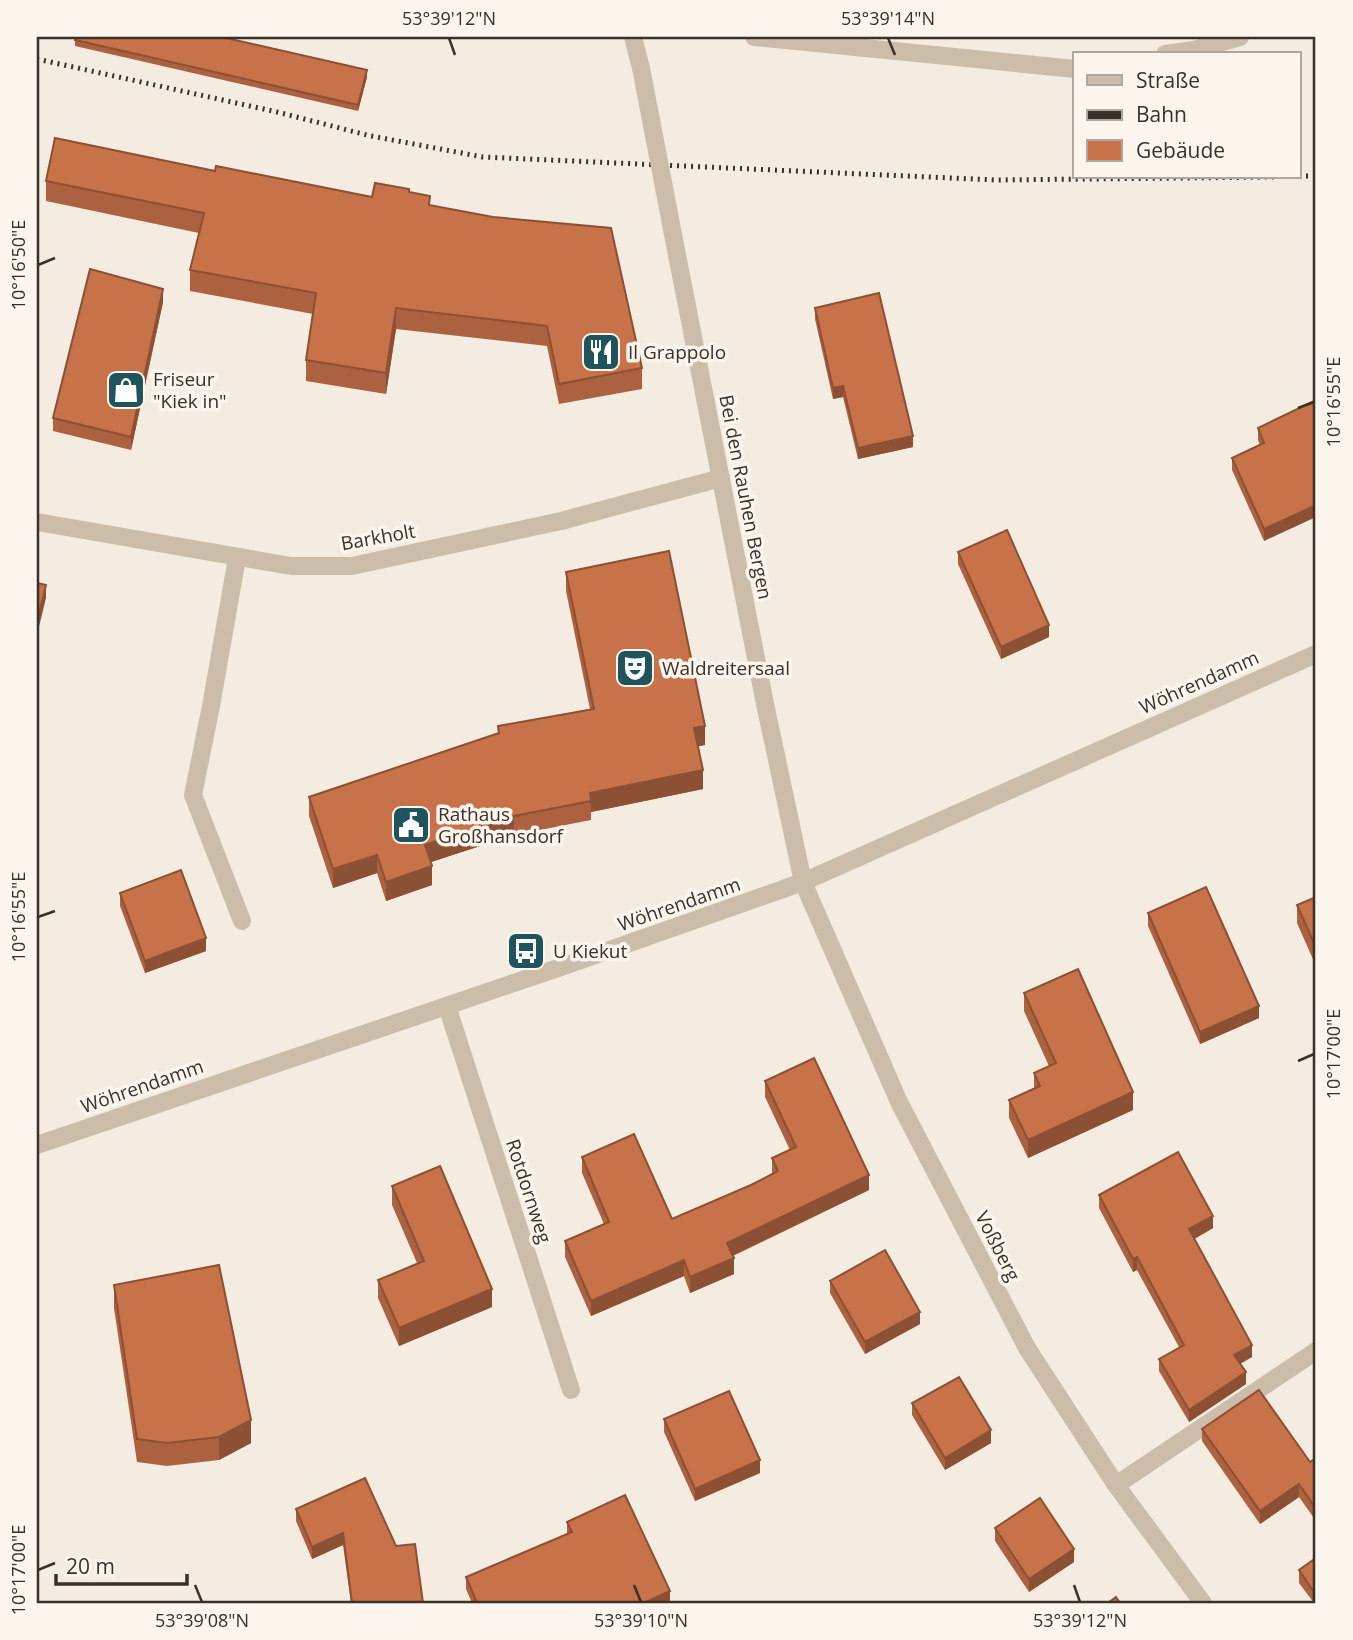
<svg xmlns="http://www.w3.org/2000/svg" width="1353" height="1640" viewBox="0 0 1353 1640" font-family="'Open Sans',sans-serif">
	<rect width="100%" height="100%" fill="#f4ece0"/>
	<g fill="none" stroke-linecap="round" stroke-linejoin="round">
		<!-- lane -->
		<g stroke="#ccbdab" stroke-width="18">
			<path d="M237,558L211,706L193,795L242,921"/>
			<path d="M1116,1485L1316,1351"/>
		</g>
		<!-- street -->
		<g stroke="#ccbdab" stroke-width="18">
			<path d="M633,37L641,68"/>
			<path d="M754,37L1075,69"/>
			<path d="M1165,54L1194,50L1240,37"/>
			<path d="M677,255L764,699L803,882L899,1102L1027,1348L1116,1485L1203,1603"/>
			<path d="M37,522L291,566H352L561,521L721,478"/>
			<path d="M447,1006L571,1390"/>
			<path d="M37,1145L567,965L803,882L1316,654"/>
		</g>
		<!-- rail -->
		<g stroke="#3a312a" stroke-width="5" stroke-dasharray="2 5" stroke-linecap="butt">
			<path d="M37,59L277,112L371,136L483,157L996,180L1276,177"/>
			<path d="M1299,176H1316"/>
		</g>
		<!-- street-bridge -->
		<path stroke="#ccbdab" stroke-width="18" d="M641,68L677,255"/>
	</g>
	<!-- wall -->
	<g fill="#ac6240">
		<path d="M75,40L367,77L358,111L75,46Z"/>
		<path d="M215,171L372,197L409,192L430,205L642,368V389L559,404L547,346L396,329L386,394L306,381V360L313,314L190,291V270L199,233L46,201V181Z"/>
		<path d="M163,302L131,450L53,431V418Z"/>
		<path d="M815,308L913,447L858,459L843,397L833,399L815,319Z"/>
		<path d="M1316,400L1264,541L1232,470V458L1260,445L1258,440V428Z"/>
		<path d="M958,552L1049,637L1001,659L958,564Z"/>
		<path d="M566,572L705,745L698,746L703,789L591,812V820L514,835L431,862L432,885L386,901L377,873L333,888L309,816V797L498,733V726L590,709L566,591Z"/>
		<path d="M120,893L206,951L145,973L120,906Z"/>
		<path d="M1316,897V966L1297,923V905Z"/>
		<path d="M1148,913L1259,1018L1200,1044L1148,926Z"/>
		<path d="M1024,993L1133,1110L1028,1158L1009,1118V1100L1034,1088V1073L1049,1066L1024,1011Z"/>
		<path d="M765,1081L869,1190L733,1256L734,1274L690,1293L684,1276L591,1316L565,1257V1241L604,1224L582,1173V1157L672,1219L751,1185L772,1174V1158L790,1150L765,1097Z"/>
		<path d="M392,1186L492,1307L399,1346L378,1298V1280L417,1263L392,1205Z"/>
		<path d="M1099,1195L1213,1228L1194,1239L1252,1357L1240,1364L1246,1384L1189,1422L1159,1371V1359L1179,1347L1137,1270L1133,1272L1099,1208Z"/>
		<path d="M830,1281L920,1324L865,1354L830,1293Z"/>
		<path d="M114,1285L251,1443L219,1460L167,1466L137,1462L114,1308Z"/>
		<path d="M912,1403L991,1443L945,1470L912,1415Z"/>
		<path d="M664,1419L760,1473L695,1501L664,1432Z"/>
		<path d="M1202,1429L1310,1462L1316,1458V1521L1299,1497L1260,1524L1202,1441Z"/>
		<path d="M296,1509L396,1546L423,1603H351L343,1545L312,1559L296,1521Z"/>
		<path d="M567,1522L670,1603H472L466,1589V1577L567,1534Z"/>
		<path d="M995,1528L1074,1562L1029,1592L995,1541Z"/>
		<path d="M1316,1558V1603H1314L1299,1583V1570Z"/>
	</g>
	<!-- shaded-wall -->
	<g fill="#8c5034">
		<path d="M367,70V77L358,111V105Z"/>
		<path d="M163,289V302L131,450V437Z"/>
		<path d="M396,308V329L386,394V373Z"/>
		<path d="M843,386V397L833,399V388Z"/>
		<path d="M913,436V447L858,459V448Z"/>
		<path d="M1316,505V517L1264,541V529Z"/>
		<path d="M46,585V598L37,635V622Z"/>
		<path d="M1049,625V637L1001,659V647Z"/>
		<path d="M705,726V745L694,747V728Z"/>
		<path d="M703,770V789L591,812L590,793Z"/>
		<path d="M514,816V835L425,864V845Z"/>
		<path d="M377,855V873L333,888V869Z"/>
		<path d="M432,866V885L386,901V882Z"/>
		<path d="M206,938V951L145,973V961Z"/>
		<path d="M1259,1006V1018L1200,1044V1032Z"/>
		<path d="M1133,1092V1110L1028,1158V1140Z"/>
		<path d="M869,1175V1190L727,1258V1243Z"/>
		<path d="M1213,1216V1228L1189,1242V1229Z"/>
		<path d="M1137,1257V1270L1133,1272V1259Z"/>
		<path d="M734,1258V1274L690,1293V1277Z"/>
		<path d="M684,1260V1276L591,1316V1301Z"/>
		<path d="M492,1289V1307L399,1346V1328Z"/>
		<path d="M920,1312V1324L865,1354V1342Z"/>
		<path d="M1252,1345V1357L1234,1367V1355Z"/>
		<path d="M1246,1372V1384L1189,1422V1410Z"/>
		<path d="M251,1420V1443L219,1460V1437Z"/>
		<path d="M991,1430V1443L945,1470V1458Z"/>
		<path d="M760,1460V1473L695,1501V1489Z"/>
		<path d="M1299,1484V1497L1260,1524V1511Z"/>
		<path d="M343,1533V1545L312,1559V1547Z"/>
		<path d="M1074,1549V1562L1029,1592V1579Z"/>
		<path d="M670,1591V1603H644Z"/>
	</g>
	<!-- building -->
	<g fill="#c8724a" stroke="#8c5034" stroke-width="2">
		<path d="M76,37H222L367,70L358,105L75,40Z"/>
		<path d="M55,138L215,171L216,166L372,197L375,183L409,189V192L430,196L429,205L493,217L611,228L642,368L559,384L547,326L396,308L386,373L306,360L316,293L190,270L204,213L46,181Z"/>
		<path d="M90,269L163,289L131,437L53,418Z"/>
		<path d="M879,293L913,436L858,448L843,386L833,388L815,308Z"/>
		<path d="M1316,400V505L1264,529L1232,458L1264,443L1258,428Z"/>
		<path d="M1007,530L1049,625L1001,647L958,552Z"/>
		<path d="M669,551L705,726L694,728L703,770L590,793L591,801L514,816L425,845L432,866L386,882L377,855L333,869L309,797L499,733L498,726L594,709L566,572Z"/>
		<path d="M37,583L46,585L37,622Z"/>
		<path d="M181,870L206,938L145,961L120,893Z"/>
		<path d="M1206,887L1259,1006L1200,1032L1148,913Z"/>
		<path d="M1316,897V948L1297,905Z"/>
		<path d="M1078,969L1133,1092L1028,1140L1009,1100L1040,1086L1034,1073L1056,1063L1024,993Z"/>
		<path d="M814,1058L869,1175L727,1243L734,1258L690,1277L684,1260L591,1301L565,1241L609,1222L582,1157L634,1134L672,1219L751,1185L778,1171L772,1158L796,1147L765,1081Z"/>
		<path d="M1178,1152L1213,1216L1189,1229L1252,1345L1234,1355L1246,1372L1189,1410L1159,1359L1184,1345L1137,1257L1133,1259L1099,1195Z"/>
		<path d="M440,1166L492,1289L399,1328L378,1280L424,1261L392,1186Z"/>
		<path d="M885,1250L920,1312L865,1342L830,1281Z"/>
		<path d="M219,1265L251,1420L219,1437L167,1443L137,1439L114,1285Z"/>
		<path d="M959,1377L991,1430L945,1458L912,1403Z"/>
		<path d="M1259,1390L1310,1462L1316,1458V1509L1299,1484L1260,1511L1202,1429Z"/>
		<path d="M729,1391L760,1460L695,1489L664,1419Z"/>
		<path d="M365,1478L396,1546L415,1544L423,1603H352L343,1533L312,1547L296,1509Z"/>
		<path d="M625,1495L670,1591L644,1603H477L466,1577L572,1532L567,1522Z"/>
		<path d="M1040,1498L1074,1549L1029,1579L995,1528Z"/>
		<path d="M1316,1558V1595L1299,1570Z"/>
		<path d="M1116,1597L1120,1603H1108Z"/>
	</g>
	<!-- ticks -->
	<path fill="none" stroke="#3a312a" stroke-width="2.5" d="M449,38L455,55M888,38L895,55M38,265L55,258M1298,408L1314,402M38,917L55,911M1298,1061L1314,1054M38,1570L55,1563M195,1585L202,1602M634,1585L641,1602M1074,1585L1080,1602"/>
	<!-- icons -->
	<defs>
		<symbol id="restaurant-square" viewBox="-11 -11 22 22"><rect x="-9" y="-9" width="18" height="18" rx="4" fill="#1f545d" stroke="#fbf5ed"/><path d="M-5-6h1v4h1v-4h1v4h1v-4h1v5L-1.5 .5V6h-2V.5L-5-1ZM5-6V6H3V1.5H1.5Q1.5-4 5-6Z" fill="#fff"/></symbol>
		<symbol id="shop-square" viewBox="-11 -11 22 22"><rect x="-9" y="-9" width="18" height="18" rx="4" fill="#1f545d" stroke="#fbf5ed"/><path d="M-5-2.5h2.3a2.7 3.5 0 0 1 5.4 0H5L5.5 6h-11ZM-1.5-2.5h3a1.5 2.3 0 0 0-3 0Z" fill="#fff"/></symbol>
		<symbol id="theatre-square" viewBox="-11 -11 22 22"><rect x="-9" y="-9" width="18" height="18" rx="4" fill="#1f545d" stroke="#fbf5ed"/><path d="M-5-5.5Q0-4 5-5.5V0Q5 5 0 6Q-5 5-5 0ZM-3.3-2.5H-1v1.5H-3.3ZM1-2.5H3.3v1.5H1ZM-2.8 1Q0 5.5 2.8 1Z" fill="#fff"/></symbol>
		<symbol id="civic-square" viewBox="-11 -11 22 22"><rect x="-9" y="-9" width="18" height="18" rx="4" fill="#1f545d" stroke="#fbf5ed"/><path d="M-.6-6.5H3V-4.5H.6V-3L4-1V1h2V6H-6V1h2V-1L-.6-3ZM-1.2 2.5V6h2.4V2.5Z" fill="#fff"/></symbol>
		<symbol id="bus-square" viewBox="-11 -11 22 22"><rect x="-9" y="-9" width="18" height="18" rx="4" fill="#1f545d" stroke="#fbf5ed"/><path d="M-5-6H5V4H4V6H2V4H-2V6H-4V4H-5ZM-3.5-4V0h7V-4ZM-3.5 1.2v1.5H-2V1.2ZM2 1.2v1.5H3.5V1.2Z" fill="#fff"/></symbol>
	</defs>
	<g fill-rule="evenodd">
		<use href="#restaurant-square" x="579" y="330" width="44" height="44"/>
		<use href="#shop-square" x="104" y="368" width="44" height="44"/>
		<use href="#theatre-square" x="613" y="646" width="44" height="44"/>
		<use href="#civic-square" x="389" y="803" width="44" height="44"/>
		<use href="#bus-square" x="504" y="929" width="44" height="44"/>
	</g>
	<g text-anchor="middle" dominant-baseline="central" stroke-width="7" stroke-linejoin="round" paint-order="stroke">
		<!-- poi labels -->
		<g font-size="19" fill="#3a312a" stroke="#fbf5ed" text-anchor="start">
			<text x="628" y="352">Il Grappolo</text>
			<text x="153" y="379">Friseur<tspan x="153" dy="22">"Kiek in"</tspan></text>
			<text x="662" y="668">Waldreitersaal</text>
			<text x="438" y="814">Rathaus<tspan x="438" dy="22">Großhansdorf</tspan></text>
			<text x="553" y="951">U Kiekut</text>
		</g>
		<!-- street labels -->
		<g font-size="19" fill="#3a312a" stroke="#fbf5ed">
			<text transform="translate(746 497) rotate(79)">Bei den Rauhen Bergen</text>
			<text transform="translate(378 537) rotate(-10)">Barkholt</text>
			<text transform="translate(1199 682) rotate(-24)">Wöhrendamm</text>
			<text transform="translate(679 904) rotate(-19)">Wöhrendamm</text>
			<text transform="translate(142 1086) rotate(-19)">Wöhrendamm</text>
			<text transform="translate(529 1191) rotate(72)">Rotdornweg</text>
			<text transform="translate(998 1246) rotate(63)">Voßberg</text>
		</g>
	</g>
	<!-- border -->
	<rect width="1353" height="1640" fill="none" stroke="#fbf5ed" stroke-width="77"/>
	<!-- legend -->
	<rect x="1073" y="52" width="228" height="126" fill="#fbf5ed" stroke="#aea79f" stroke-width="2"/>
	<rect x="1087" y="75" width="35" height="10" fill="#ccbdab" stroke="#aea79f" stroke-width="2"/>
	<text x="1136" y="88" font-size="21" fill="#3a312a">Straße</text>
	<rect x="1087" y="110" width="35" height="10" fill="#3a312a" stroke="#aea79f" stroke-width="2"/>
	<text x="1136" y="122" font-size="21" fill="#3a312a">Bahn</text>
	<rect x="1087" y="140" width="35" height="21" fill="#c8724a" stroke="#aea79f" stroke-width="2"/>
	<text x="1136" y="158" font-size="21" fill="#3a312a">Gebäude</text>
	<!-- scale -->
	<path d="M56 1574v10h131v-10" fill="none" stroke="#3a312a" stroke-width="3.5"/>
	<text x="66" y="1574" font-size="21" fill="#3a312a" stroke="#fbf5ed" stroke-width="5" paint-order="stroke">20 m</text>
	<rect x="38" y="38" width="1276" height="1564" fill="none" stroke="#3a312a" stroke-width="2.5"/>
	<g font-size="18" text-anchor="middle" fill="#3a312a">
		<text x="449" y="25">53°39'12"N</text>
		<text x="888" y="25">53°39'14"N</text>
		<text transform="translate(19 265) rotate(-90)" y="6">10°16'50"E</text>
		<text transform="translate(1334 402) rotate(-90)" y="6">10°16'55"E</text>
		<text transform="translate(19 917) rotate(-90)" y="6">10°16'55"E</text>
		<text transform="translate(1334 1054) rotate(-90)" y="6">10°17'00"E</text>
		<text transform="translate(19 1570) rotate(-90)" y="6">10°17'00"E</text>
		<text x="202" y="1627">53°39'08"N</text>
		<text x="641" y="1627">53°39'10"N</text>
		<text x="1080" y="1627">53°39'12"N</text>
	</g>
</svg>
